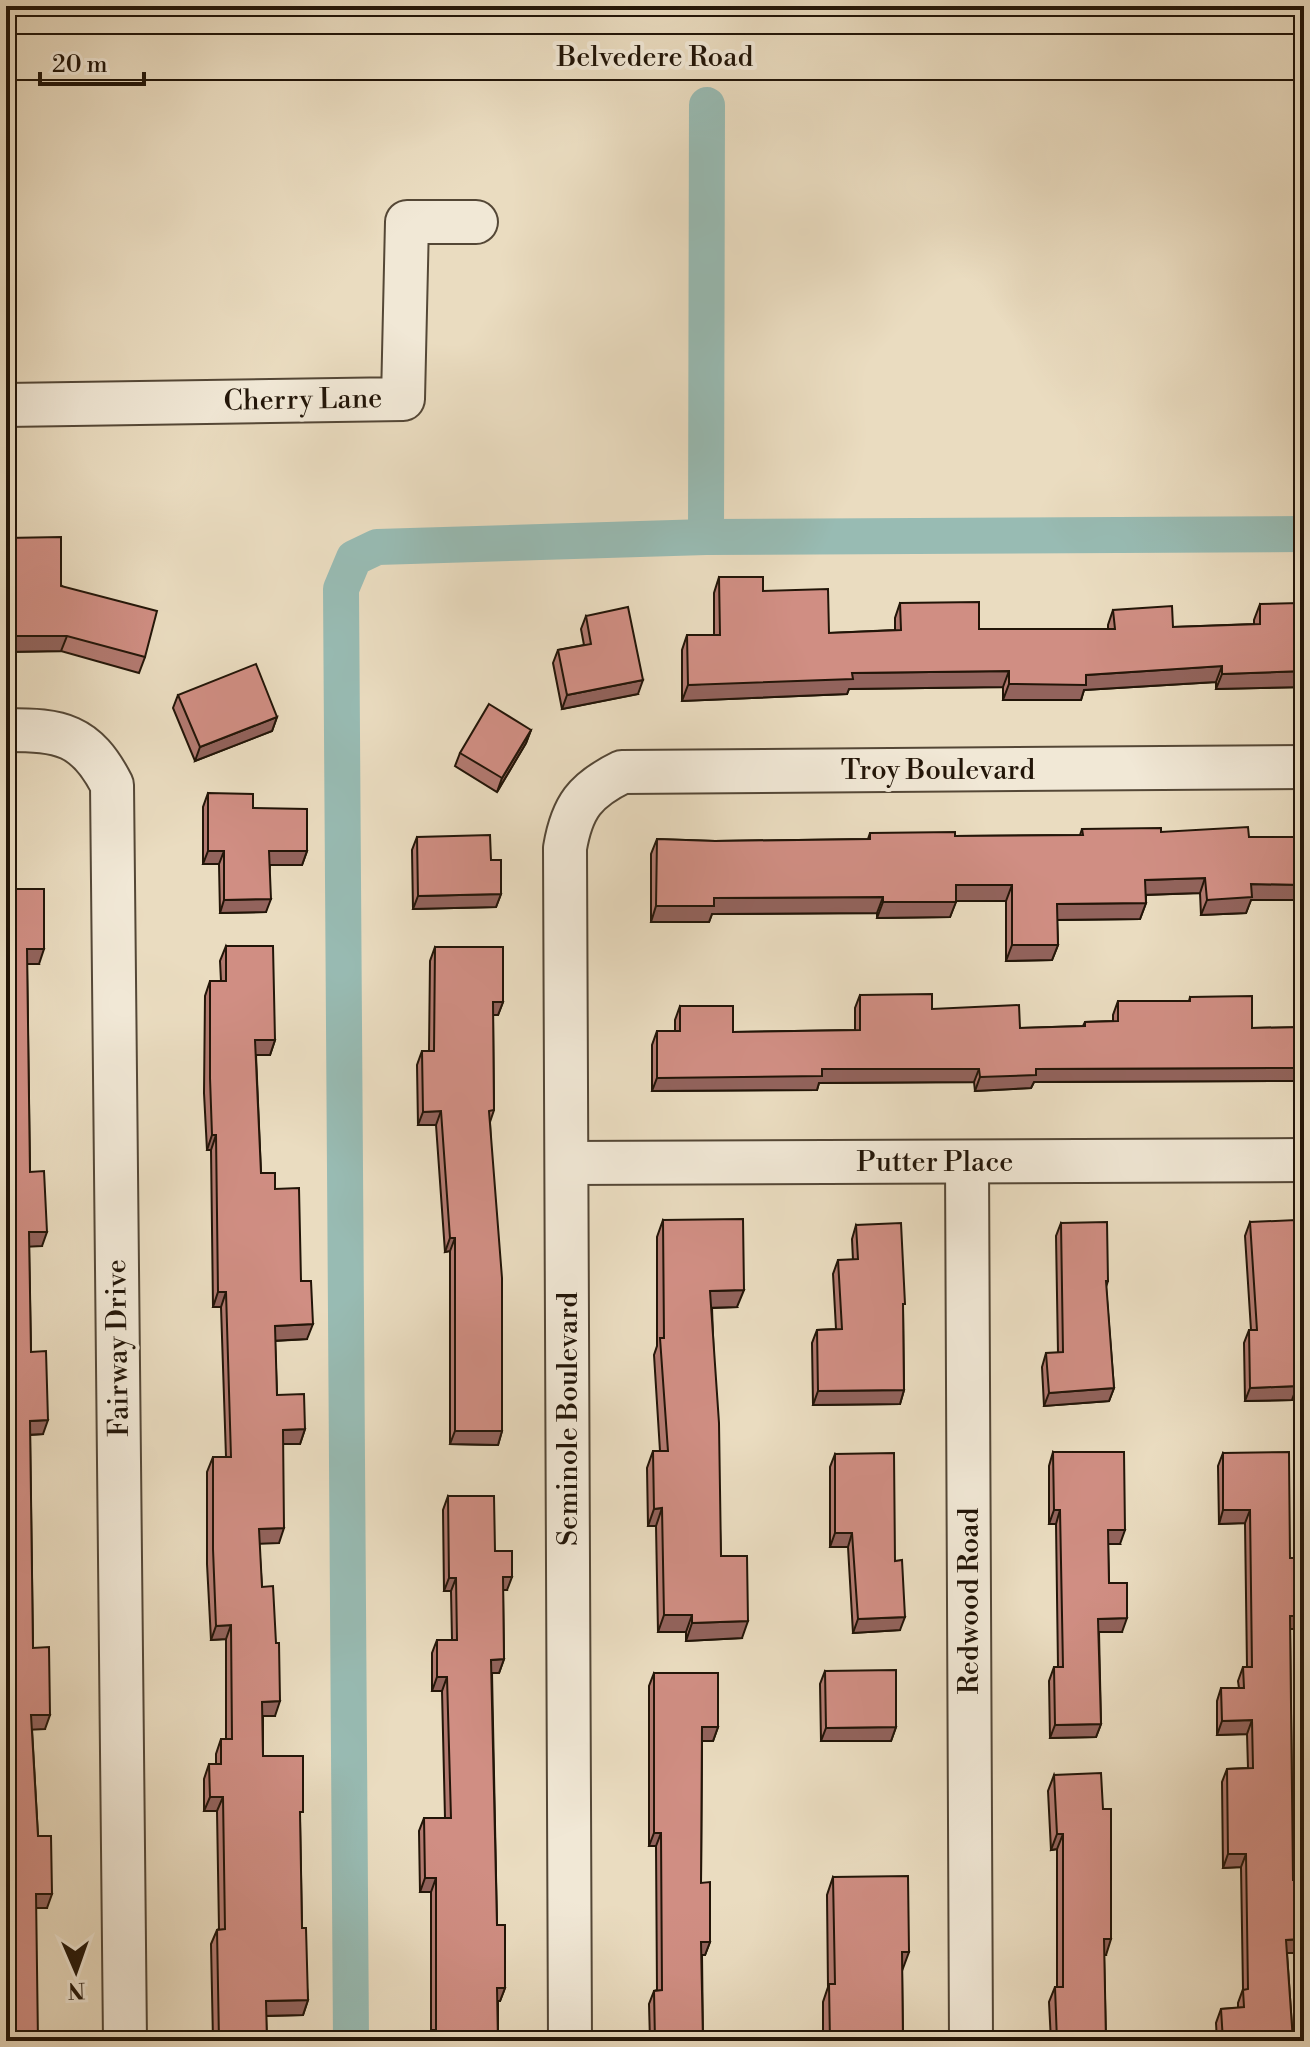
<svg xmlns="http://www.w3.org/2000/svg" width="1310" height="2047" viewBox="0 0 1310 2047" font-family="'Libre Bodoni',serif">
	<rect width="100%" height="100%" fill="#eadcc0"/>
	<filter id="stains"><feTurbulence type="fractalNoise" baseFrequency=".0025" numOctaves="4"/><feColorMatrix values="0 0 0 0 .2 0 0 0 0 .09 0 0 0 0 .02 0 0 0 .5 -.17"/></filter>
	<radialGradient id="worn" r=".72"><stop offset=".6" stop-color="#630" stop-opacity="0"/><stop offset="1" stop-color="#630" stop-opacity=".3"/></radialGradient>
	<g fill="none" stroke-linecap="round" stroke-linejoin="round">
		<!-- canal -->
		<g stroke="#98bbb3" stroke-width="36">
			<path d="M706,537L707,105"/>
			<path d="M351,2041L341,589L354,558L377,547L706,537L1304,534"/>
		</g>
		<defs>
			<g id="minor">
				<path d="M6,405L403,399L407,222H476"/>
				<path d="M6,730C61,730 86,734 112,785L125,2041"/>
				<path d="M967,1162L971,2041"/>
				<path d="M567,1163L1304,1160"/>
				<path d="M570,2041L565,848C572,807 585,790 622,772L1304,767"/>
			</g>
			<path id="major" d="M6,57H1304"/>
		</defs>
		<!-- minor casing -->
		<use href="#minor" stroke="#544736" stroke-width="46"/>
		<!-- major casing -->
		<use href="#major" stroke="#221508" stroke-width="48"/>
		<!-- minor -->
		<use href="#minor" stroke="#f1e8d6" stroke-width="42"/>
		<!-- major -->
		<use href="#major" stroke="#eadcc0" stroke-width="44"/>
	</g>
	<!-- wall -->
	<g fill="#b37a71" stroke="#221508" stroke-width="2">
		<path d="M6,538L145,657L139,673L61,651L6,652Z"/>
		<path d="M719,577L763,591L829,633L895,630V618L900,603L979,629H1108V625L1113,610L1173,627L1254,624V620L1260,604L1300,631H1304V687L1216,689V682L1084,690L1081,700H1003V687L849,689L847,694L682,701V650L687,635H714V593Z"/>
		<path d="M586,616L638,694L562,709L553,663L558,650L584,645L581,629Z"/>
		<path d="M178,695L277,717L272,731L195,761L173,708Z"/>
		<path d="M531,730L526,743L497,792L455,766L460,753Z"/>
		<path d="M208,793L253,808L307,851L302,865H270L266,912L220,913L219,864H203V807Z"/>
		<path d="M1082,829L1249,837H1304V900H1251L1246,913L1201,915L1200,893L1146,895V903L1140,919L1057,920L1058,945L1052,960L1006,961V901H956L950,917L877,918V913L712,914L709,922H651V854L657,839L715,841L868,839L870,833L955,836L1080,835Z"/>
		<path d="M417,837L491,860L501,894L496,907L413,909L412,850Z"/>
		<path d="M6,889L39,964H27L30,1172L42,1246H29L31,1352L43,1434L30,1435L33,1648L45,1729H32L38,1836L47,1908H36L6,2041Z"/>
		<path d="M226,946L275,1040L270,1055H256L261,1173L275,1189L301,1281L307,1339L275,1341L277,1395L305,1429L300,1444H283L279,1543H259L262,1587L275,1716H263V1756L300,1821L302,1928L308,2000L303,2015L266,2016L267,2041H213L211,1944L217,1930L219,1929L217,1811H204V1779L209,1764H216V1754L221,1739H226V1639L211,1640L207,1564V1472L213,1457H226L221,1307H213L211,1150H207L204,1093L205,996L210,981H221L220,961Z"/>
		<path d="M435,947L503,1002L498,1015H493L494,1110L490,1122L502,1431L498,1445L450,1444V1251L445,1252L436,1125H418L417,1065L422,1051H429L430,961Z"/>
		<path d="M860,995L932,1009L1020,1028L1083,1026L1085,1022L1113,1021V1015L1118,1001H1189L1190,997L1252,1028L1304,1027V1089H1296L1295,1081L1034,1082L1031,1088L975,1091L974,1082L819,1083L817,1090L652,1091V1045L657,1031H675V1020L680,1006L733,1032L855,1030V1008Z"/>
		<path d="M663,1220L737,1307L712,1308L721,1556L742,1638L686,1641V1632H658L656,1526H648L647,1468L653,1451H660L654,1355L657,1346V1237Z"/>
		<path d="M1250,1222L1295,1290L1297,1386L1292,1400L1245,1401L1244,1343L1249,1330H1251L1245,1236Z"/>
		<path d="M1061,1223L1108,1281L1106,1287L1114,1388L1109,1401L1044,1406L1042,1367L1046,1353H1058L1056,1236Z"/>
		<path d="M856,1225L903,1309L904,1390L900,1404L813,1405L812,1343L817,1330L836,1329L833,1274L838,1260H853L852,1239Z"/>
		<path d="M1053,1452L1120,1544H1108L1109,1583L1122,1632H1099L1101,1724L1096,1737L1050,1738L1049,1681L1054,1667H1058L1056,1524H1049V1466Z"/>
		<path d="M1223,1453L1290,1558L1294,1629H1290L1293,1880L1300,1939L1295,1953H1287L1293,2041H1217L1216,2023L1221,2009L1238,2008V2003L1243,1989L1241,1867L1223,1868L1222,1782L1227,1769L1248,1768L1247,1734L1217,1735V1701L1221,1688H1239L1238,1681L1243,1667H1247L1245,1523L1219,1524L1218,1466Z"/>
		<path d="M835,1454L895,1561L900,1630L853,1633L848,1547H830V1467Z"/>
		<path d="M448,1496L495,1551L507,1590H503L504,1659L499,1673H492L497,1925L505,1988L500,2001H498V2041H428L431,2032V1892H420L419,1831L424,1818H445L442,1691H432V1653L437,1640H452L451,1591H444L443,1510Z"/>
		<path d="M825,1671L896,1727L891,1741H821L820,1684Z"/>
		<path d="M654,1673L718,1727L713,1741H702L701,1883L710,1942L705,1955H702L703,2041H650L649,2004L654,1991L657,1990L656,1846H649V1686Z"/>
		<path d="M1054,1775L1106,1955H1104L1106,2041H1051L1049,2002L1055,1987H1057V1849L1051,1850L1048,1791Z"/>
		<path d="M833,1877L902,1971L903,2041H823V2002L828,1987L827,1895Z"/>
	</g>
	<!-- shaded-wall -->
	<g fill="#92635c" stroke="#221508" stroke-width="2">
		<path d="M6,636H67L61,651L6,652Z"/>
		<path d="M1222,666L1216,682L1084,690L1081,700H1003L1009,684L1086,675Z"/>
		<path d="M1009,671L1003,687L849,689L847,694L682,701L688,685L852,673Z"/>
		<path d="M1304,671V687L1216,689L1222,674Z"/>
		<path d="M643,680L638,694L562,709L567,695Z"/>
		<path d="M277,717L272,731L195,761L200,747Z"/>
		<path d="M531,730L526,743L497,792L502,778Z"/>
		<path d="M208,851H224L219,864H203Z"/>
		<path d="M269,851H307L302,865H264Z"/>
		<path d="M1205,878L1200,893L1140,895L1145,880Z"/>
		<path d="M1251,884L1304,885V900H1251L1246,913L1201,915L1207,900Z"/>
		<path d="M956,885H1012L1006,901H950Z"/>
		<path d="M501,894L496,907L413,909L418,896Z"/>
		<path d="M883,897L877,913L712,914L709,922H651L656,906L714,898Z"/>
		<path d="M271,899L266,912L220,913L224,900Z"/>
		<path d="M883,902H956L950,917L877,918Z"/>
		<path d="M1146,903L1140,919L1052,920L1057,904Z"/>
		<path d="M1012,945H1058L1052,960L1006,961Z"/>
		<path d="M27,949H44L39,964H22Z"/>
		<path d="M493,1002H503L498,1015H488Z"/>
		<path d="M255,1040H275L270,1055H250Z"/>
		<path d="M1300,1068L1295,1081L1034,1082L1031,1088L975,1091L980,1077L1036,1069Z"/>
		<path d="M822,1069H979L974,1082L819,1083L817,1090L652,1091L657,1078Z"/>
		<path d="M1301,1075H1304V1089H1296Z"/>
		<path d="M441,1111L436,1125H418L423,1112Z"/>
		<path d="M212,1135H216L211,1150H207Z"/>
		<path d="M29,1232H47L42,1246L23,1247Z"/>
		<path d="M450,1238H455L450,1251L445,1252Z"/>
		<path d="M744,1290L737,1307L704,1308L710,1291Z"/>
		<path d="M218,1292H226L221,1307H213Z"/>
		<path d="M313,1324L307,1339L269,1341L275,1326Z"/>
		<path d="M1297,1386L1292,1400L1245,1401L1250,1388Z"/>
		<path d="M1114,1388L1109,1401L1044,1406L1049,1393Z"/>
		<path d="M904,1390L900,1404L813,1405L818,1391Z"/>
		<path d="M48,1420L43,1434L25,1435L30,1421Z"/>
		<path d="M305,1429L300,1444H278L283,1430Z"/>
		<path d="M455,1431H502L498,1445L450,1444Z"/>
		<path d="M662,1508L656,1526H648L654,1509Z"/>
		<path d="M1054,1510H1060L1056,1524H1049Z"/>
		<path d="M1223,1510H1250L1245,1523L1219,1524Z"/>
		<path d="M284,1528L279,1543L253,1544L259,1529Z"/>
		<path d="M1108,1530H1125L1120,1544H1103Z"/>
		<path d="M835,1533H852L848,1547H830Z"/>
		<path d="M503,1577H512L507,1590H498Z"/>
		<path d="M449,1578H456L451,1591H444Z"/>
		<path d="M664,1615H692L686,1632H658Z"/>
		<path d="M1290,1616H1299L1294,1629H1285Z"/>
		<path d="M905,1617L900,1630L853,1633L858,1619Z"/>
		<path d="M1127,1618L1122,1632H1093L1098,1619Z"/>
		<path d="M748,1621L742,1638L686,1641L692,1623Z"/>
		<path d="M231,1625L226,1639L211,1640L216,1626Z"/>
		<path d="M504,1659L499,1673H486L491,1660Z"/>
		<path d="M437,1677H447L442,1691H432Z"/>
		<path d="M280,1701L275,1716H257L262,1702Z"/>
		<path d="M31,1715H50L45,1729L26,1730Z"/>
		<path d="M1252,1720L1247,1734L1217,1735L1222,1721Z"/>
		<path d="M1101,1724L1096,1737L1050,1738L1055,1725Z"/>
		<path d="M702,1727H718L713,1741H697Z"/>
		<path d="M896,1727L891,1741H821L826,1728Z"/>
		<path d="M210,1797H223L217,1811H204Z"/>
		<path d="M654,1833H661L656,1846H649Z"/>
		<path d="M1057,1834H1063L1057,1849L1051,1850Z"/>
		<path d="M1228,1854H1246L1241,1867L1223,1868Z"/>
		<path d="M425,1878H436L431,1892H420Z"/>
		<path d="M36,1894H52L47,1908H31Z"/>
		<path d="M1104,1939H1111L1106,1955H1098Z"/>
		<path d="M1300,1939L1295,1953H1281L1286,1940Z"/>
		<path d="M701,1942H710L705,1955H697Z"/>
		<path d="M902,1952H909L902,1971Z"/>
		<path d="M497,1988H505L500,2001H492Z"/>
		<path d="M308,2000L303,2015L261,2016L266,2001Z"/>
	</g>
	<!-- building -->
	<g fill="#d08e83" stroke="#221508" stroke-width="2">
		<path d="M61,537V586L157,611L145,657L67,636H6V538Z"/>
		<path d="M719,577H763V591L828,589L829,633L901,630L900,603L979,602V629H1115L1113,610L1172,606L1173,627L1260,624V604L1299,603L1300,631H1304V671L1222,674V666L1086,675V685L1009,684V671L852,673L853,679L688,685L687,635H720Z"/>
		<path d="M628,607L643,680L567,695L558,650L591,644L586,616Z"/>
		<path d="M256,664L277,717L200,747L178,695Z"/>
		<path d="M489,704L531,730L502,778L460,753Z"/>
		<path d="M208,793L253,794V808L307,809V851H269L271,899L224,900V851H208Z"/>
		<path d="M1248,827L1249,837H1304V885L1251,884L1252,897L1207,900L1205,878L1145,880L1146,903L1057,904L1058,945H1012V885H956V902H883V897L714,898V906H656L657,839L715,841L870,839V833L955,832V836L1083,835L1082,829L1161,828V832Z"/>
		<path d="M490,835L491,860H501V894L418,896L417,837Z"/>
		<path d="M6,889H44V949H27L30,1172L44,1171L47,1232H29L31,1352L46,1351L48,1420L30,1421L33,1648L49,1647L50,1715H31L38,1836H51L52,1894H36L38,2041H6V1932H8L6,1867Z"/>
		<path d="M226,946H273L275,1040H255L261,1173H275V1189L299,1188L301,1281H311L313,1324L275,1326L277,1395L304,1394L305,1429L283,1430L284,1528L259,1529L262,1587L273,1586L276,1643H279L280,1701L262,1702L263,1756H303V1812H300L302,1928H306L308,2000L266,2001L267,2041H219L217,1930L225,1929L223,1797H210L209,1764H221V1739H232L231,1625L216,1626L213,1549V1457H231L226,1292H218L216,1135H212L210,1078V981H226Z"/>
		<path d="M435,947H503V1002H493L494,1110L489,1111L502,1278V1431H455V1238H450L441,1111L423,1112L422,1051H434Z"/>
		<path d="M932,994V1009L1019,1005L1020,1028L1085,1026V1022L1118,1021V1001H1190V997L1252,996V1028L1304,1027V1075H1301L1300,1068L1036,1069V1075L980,1077L979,1069H822V1076L657,1078V1031H680V1006H733V1032L860,1030V995Z"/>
		<path d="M743,1219L744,1290L710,1291L719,1423L721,1556H747L748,1621L692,1623V1615H664L662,1508L654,1509L653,1451H668L660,1338H664L663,1220Z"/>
		<path d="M1296,1220L1299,1280H1295L1297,1386L1250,1388L1249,1330H1257L1250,1222Z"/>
		<path d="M1107,1222L1108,1281H1106L1114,1388L1049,1393L1046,1353L1063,1352L1061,1223Z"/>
		<path d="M901,1223L905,1304H903L904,1390L818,1391L817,1330L842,1329L838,1260L858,1259L856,1225Z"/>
		<path d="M1053,1452H1124L1125,1530H1108L1109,1583H1127V1618L1098,1619L1101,1724L1055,1725L1054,1667H1063L1060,1510H1054Z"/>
		<path d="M1289,1452L1290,1558H1298L1299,1616H1290L1293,1880H1299L1300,1939L1286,1940L1293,2041H1223L1221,2009L1244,2007L1243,1990L1248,1989L1246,1854H1228L1227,1769L1253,1768L1252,1720L1222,1721L1221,1688H1244L1243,1667H1252L1250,1510H1223V1453Z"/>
		<path d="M894,1453L895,1561L902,1560L905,1617L858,1619L852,1533H835V1454Z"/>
		<path d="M448,1496H494L495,1551H512V1577H503L504,1659L491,1660L497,1925H505V1988H497L498,2041H432V2030H436V1878H425L424,1818H451L447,1677H437V1640H457L456,1578H449Z"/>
		<path d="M896,1670V1727L826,1728L825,1671Z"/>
		<path d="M654,1673H718V1727H702L701,1883L710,1882V1942H701L703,2041H655L654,1991L662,1990L661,1833H654Z"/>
		<path d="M1101,1773L1103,1809H1111V1939H1104L1106,2041H1057L1055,1987H1063V1834H1057L1054,1775Z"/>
		<path d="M908,1876L909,1952H902L903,2041H830L829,1984H835L833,1877Z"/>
	</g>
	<g text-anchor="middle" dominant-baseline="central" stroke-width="8" stroke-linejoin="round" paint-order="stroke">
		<!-- street labels -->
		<g font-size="28" fill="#221508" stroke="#f1e8d6">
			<text x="655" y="57">Belvedere Road</text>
			<text transform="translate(303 400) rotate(-1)">Cherry Lane</text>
			<text x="938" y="770">Troy Boulevard</text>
			<text x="935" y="1162">Putter Place</text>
			<text transform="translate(118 1348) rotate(-91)">Fairway Drive</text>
			<text transform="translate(568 1419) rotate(-90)">Seminole Boulevard</text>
			<text transform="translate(969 1601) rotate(-90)">Redwood Road</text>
		</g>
	</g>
	<!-- margin -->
	<rect width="1310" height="2047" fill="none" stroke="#eadcc0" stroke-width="32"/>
	<rect x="8" y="8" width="1294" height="2031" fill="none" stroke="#221508" stroke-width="4"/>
	<rect x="16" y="16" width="1278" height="2015" fill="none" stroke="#221508" stroke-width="2"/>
	<!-- north arrow -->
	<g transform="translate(76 1971) rotate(178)" stroke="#f1e8d6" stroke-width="6" paint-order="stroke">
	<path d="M0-6L14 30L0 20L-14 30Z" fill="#221508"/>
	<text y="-12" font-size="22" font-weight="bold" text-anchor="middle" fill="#221508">N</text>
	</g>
	<!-- scale -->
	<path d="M40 72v12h104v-12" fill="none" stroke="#221508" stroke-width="4"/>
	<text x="52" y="72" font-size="24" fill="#221508" stroke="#f1e8d6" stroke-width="6" paint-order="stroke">20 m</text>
	<rect width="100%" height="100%" filter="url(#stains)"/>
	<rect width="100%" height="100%" fill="url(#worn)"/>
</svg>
